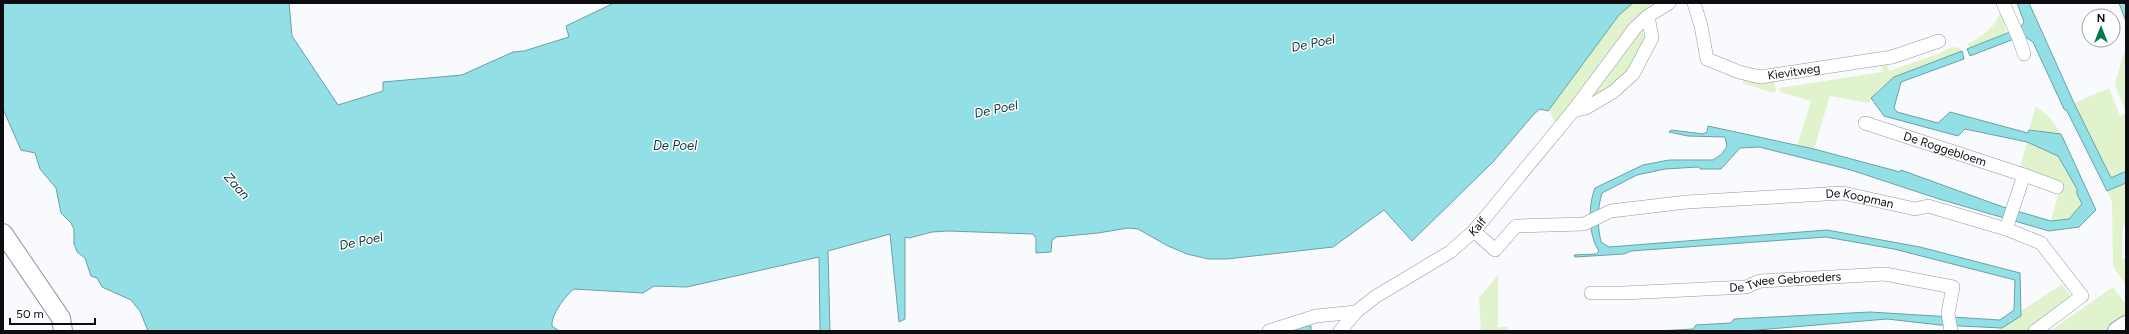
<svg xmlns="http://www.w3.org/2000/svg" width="2129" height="334" viewBox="0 0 2129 334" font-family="Figtree,sans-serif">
	<rect width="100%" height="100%" fill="#f8fafe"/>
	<!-- green -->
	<g fill="#e0f3cc">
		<path d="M1633,3H1660L1557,124L1548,110L1619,15Z"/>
		<path d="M2002,9L2006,33L1969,48L1967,44C1984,36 1996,26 2002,9Z"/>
		<path d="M1640,31L1647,35L1627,72L1616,83L1584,106Z"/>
		<path d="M1952,47L1960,48L1962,51C1936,61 1879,76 1869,103L1830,96L1814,149L1797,146L1811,101L1780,92L1779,88L1883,72L1881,64L1887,62L1889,71L1892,70L1938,54Z"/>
		<path d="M2126,54V171L2111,178L2074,103L2109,88L2120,116L2126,113L2115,84L2123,55Z"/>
		<path d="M1744,77L1774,81L1776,91L1773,93L1743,83Z"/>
		<path d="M2036,106L2050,118L2061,134L2029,130Z"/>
		<path d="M2027,142L2058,156L2066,172L2070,174L2083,204L2069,219L2051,221L2059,191L2019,171Z"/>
		<path d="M2126,183V225H2123L2122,259H2126V284L2113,267L2112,202L2107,191Z"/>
		<path d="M1498,275V327H1508V331H1481L1479,298Z"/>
		<path d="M2062,284L2073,299L2028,331H1994L2021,316V311Z"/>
		<path d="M2113,287L2126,305V316L2104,331H2050Z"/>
	</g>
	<!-- water -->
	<g fill="#92e0e6" stroke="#6aa1a6">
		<path d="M3,3H289L292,36L338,105L383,91V82L462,75L513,52L524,51L569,37L566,26L614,3H1633L1619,15L1548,111L1540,109L1534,114L1493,162L1412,241L1384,210L1333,247L1227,259H1208L1187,254L1168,246L1138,229L1128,228L1098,233L1056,237L1052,240L1051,252L1036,253V238L1033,234L948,231L932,232L909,238L905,237V319L899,322L890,234L828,251L830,331H820L819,257L687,287L654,286L643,293L574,289C565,296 551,315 552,326L559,331H148L140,311L131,300L102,287L97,278L91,276L85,258L77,252L74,244V229L71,223L61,213L56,188L40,169L35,153L21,150L3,109Z"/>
		<path d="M2017,3H2029L2074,103L2111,178L2126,171V183L2107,191L2067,111L2064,109L2033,42L2024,36L2014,39L1970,56L1967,49L2020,28L2024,22Z"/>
		<path d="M2119,3H2126V22Z"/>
		<path d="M1962,51L1964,59L1901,82L1894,108L1897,112L1938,123L1950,112L2028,133L2029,130L2061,134L2096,210L2079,227L2049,231L1939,199L1851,170L1759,147L1740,148L1721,169H1701L1698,167L1665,169L1637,175L1602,193C1597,211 1597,223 1601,242L1609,247L1827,230L1920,247L2020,273L2021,316L2002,328L1940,325L1887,319L1746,331H1657L1693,329L1696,325L1731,323L1734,319L1870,312L2000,320L2014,310L2015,280L1894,249L1826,237L1631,251L1624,254L1575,257L1574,255L1596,254L1599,251C1588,235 1588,205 1595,188L1643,165L1669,160H1713L1722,154L1727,146L1725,137L1688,136L1669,132L1671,130L1703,134L1707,132L1708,126L1814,149L1900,172L1901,170L2003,207L2051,221L2069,219L2082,204L2077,194V189L2058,156L2027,142L1965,129L1958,136L1884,116L1871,98L1894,77Z"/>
		<path d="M1306,326H1311V331H1291Z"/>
	</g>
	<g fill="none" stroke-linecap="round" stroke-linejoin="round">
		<defs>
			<g id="street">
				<path id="s1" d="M1694,3L1701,26L1707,59L1739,72L1760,77L1892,57L1939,41"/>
				<path d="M2003,3L2020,41L2024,54"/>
				<path d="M1573,111L1586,108L1613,92L1633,74L1652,38L1648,16"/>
				<path id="s2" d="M1865,123L2024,175L2006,229"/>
				<path d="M2024,175L2057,187"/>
				<path id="s3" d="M1474,231L1495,250L1516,226L1584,224L1611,211L1687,202L1843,193L1915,209L1928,206L2006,229L2041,243L2082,296L2035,331"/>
				<path id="s4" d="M1591,293H1624L1746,287L1760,281L1885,274L1953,287L1948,313L1951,331"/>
				<path d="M1269,331L1316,316L1356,312"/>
				<path id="s5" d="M1340,331L1356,312L1375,297L1450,252L1474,231L1573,111L1635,28L1648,16L1669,3"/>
			</g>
			<g id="secondary">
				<path d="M3,233L61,318L63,331"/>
				<path d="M2117,331L2126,325"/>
			</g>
		</defs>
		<!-- street casing -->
		<use href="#street" stroke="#92989f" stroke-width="14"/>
		<!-- secondary casing -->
		<use href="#secondary" stroke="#92989f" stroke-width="20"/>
		<!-- street -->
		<use href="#street" stroke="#fff" stroke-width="13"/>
		<!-- secondary -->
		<use href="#secondary" stroke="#fff" stroke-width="18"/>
	</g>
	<g text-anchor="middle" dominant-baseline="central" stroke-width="3" stroke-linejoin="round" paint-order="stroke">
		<!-- street labels -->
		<g font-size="12" fill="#0b0d10" stroke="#fff">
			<text stroke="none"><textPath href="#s1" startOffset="148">Kievitweg</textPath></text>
			<text stroke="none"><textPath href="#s2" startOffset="84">De Roggebloem</textPath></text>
			<text stroke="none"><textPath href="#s3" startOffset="408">De Koopman</textPath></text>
			<text stroke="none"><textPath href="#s5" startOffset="174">Kalf</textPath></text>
			<text stroke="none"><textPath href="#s4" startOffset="195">De Twee Gebroeders</textPath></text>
		</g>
		<!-- water labels -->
		<g font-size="13" font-style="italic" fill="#103639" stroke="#fff">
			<text transform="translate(1313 43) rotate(-12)">De Poel</text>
			<text transform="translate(996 109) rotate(-12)">De Poel</text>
			<text x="675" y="145">De Poel</text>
			<text transform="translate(237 186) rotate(48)">Zaan</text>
			<text transform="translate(361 241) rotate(-12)">De Poel</text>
		</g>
	</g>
	<!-- border -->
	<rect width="2129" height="334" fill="none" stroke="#0b0d10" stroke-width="8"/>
	<!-- north arrow -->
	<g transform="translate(2101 28)"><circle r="19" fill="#ffffff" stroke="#9d9e9f"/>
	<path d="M0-3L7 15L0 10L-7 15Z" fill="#007855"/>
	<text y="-6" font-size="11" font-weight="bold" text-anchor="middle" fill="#0b0d10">N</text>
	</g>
	<!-- scale -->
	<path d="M10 318v6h85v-6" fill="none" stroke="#0b0d10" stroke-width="2"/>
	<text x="16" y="318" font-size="12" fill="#0b0d10" stroke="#ffffff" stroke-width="3" paint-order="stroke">50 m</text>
</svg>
